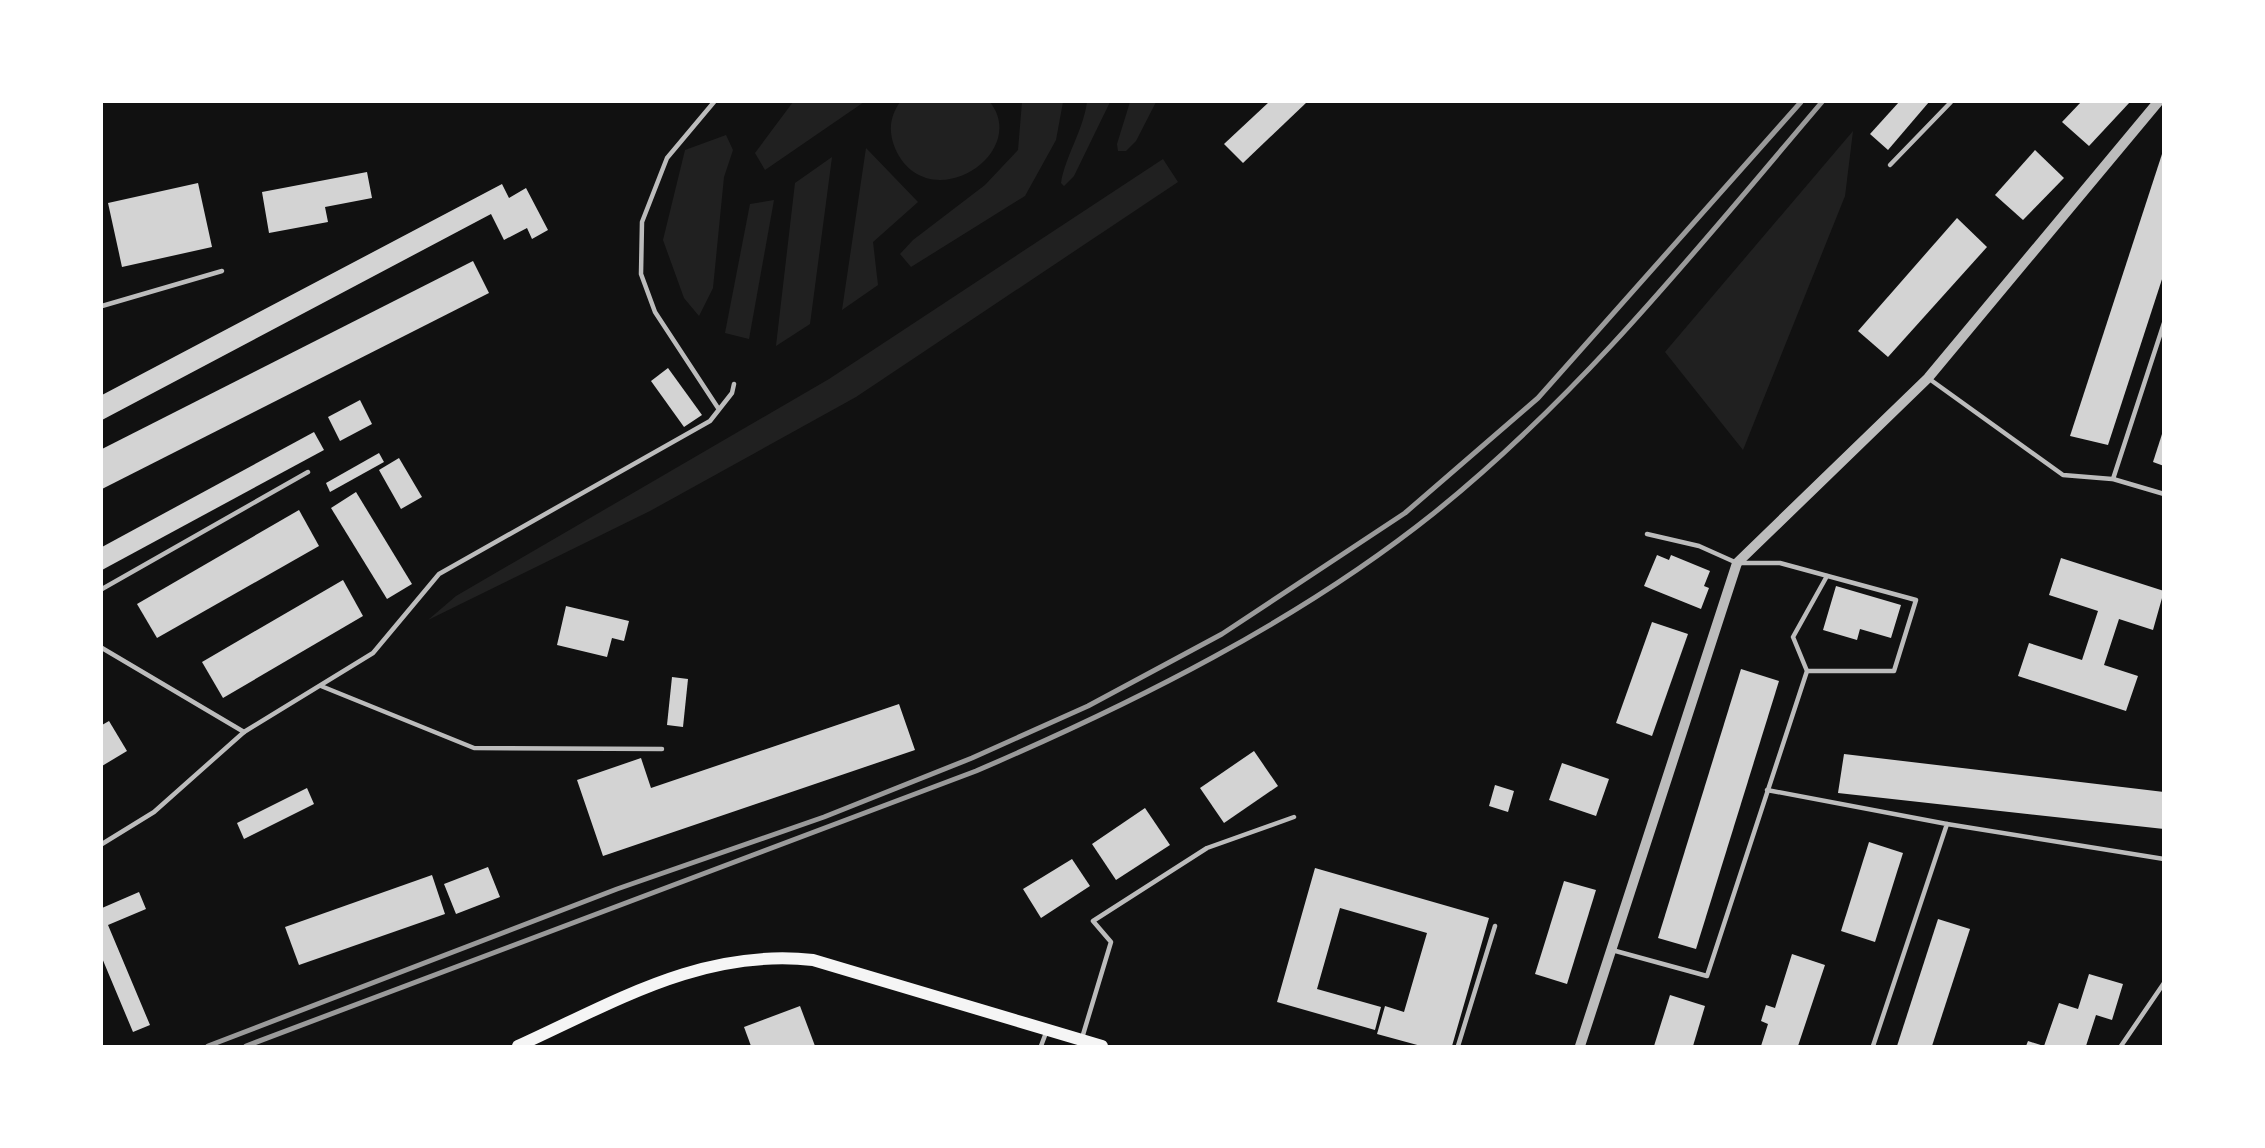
<svg xmlns="http://www.w3.org/2000/svg" width="2265" height="1148" viewBox="0 0 2265 1148" font-family="Raleway,sans-serif">
	<rect width="100%" height="100%" fill="#111"/>
	<!-- green -->
	<g fill="#202020">
		<path d="M793,102H864L765,170L755,153Z"/>
		<path d="M900,102H990C1031,155 926,220 895,148C888,131 890,116 900,102Z"/>
		<path d="M1022,102H1063L1056,140L1025,196L911,267L900,254L913,240L985,185L1018,150Z"/>
		<path d="M1087,102H1110L1074,176L1064,186L1061,183C1065,157 1083,131 1087,102Z"/>
		<path d="M1130,102H1156L1136,141L1126,151H1118L1117,144Z"/>
		<path d="M1853,131L1845,196L1743,450L1665,352Z"/>
		<path d="M726,135L733,150L724,177L713,288L699,316L684,298L663,240L685,150Z"/>
		<path d="M866,148L918,202L873,242L878,285L842,310Z"/>
		<path d="M832,157L810,324L776,346L795,183Z"/>
		<path d="M1163,159L1178,182L856,397L650,511L428,620L456,596L829,379Z"/>
		<path d="M774,200L749,339L725,333L750,204Z"/>
	</g>
	<!-- building -->
	<g fill="#d3d3d3">
		<path d="M1269,102H1307L1243,163L1224,144Z"/>
		<path d="M1899,102H1929L1888,150L1870,134Z"/>
		<path d="M2081,102H2130L2089,146L2062,122Z"/>
		<path d="M2035,150L2064,178L2023,220L1995,195Z"/>
		<path d="M2163,151L2164,273L2108,445L2070,436Z"/>
		<path d="M367,172L372,198L325,207L328,222L269,233L262,192Z"/>
		<path d="M198,183L212,247L122,267L108,203Z"/>
		<path d="M502,184L509,198L526,188L548,230L532,239L527,228L504,240L491,214L102,420V395Z"/>
		<path d="M1957,218L1987,247L1888,357L1858,331Z"/>
		<path d="M473,261L489,293L102,489V449Z"/>
		<path d="M668,368L702,415L684,427L651,381Z"/>
		<path d="M360,400L372,424L340,441L328,417Z"/>
		<path d="M2163,431H2164V466L2153,462Z"/>
		<path d="M314,432L324,450L102,570V547Z"/>
		<path d="M379,453L384,462L330,492L326,483Z"/>
		<path d="M399,458L422,497L401,509L379,470Z"/>
		<path d="M356,492L412,584L387,599L331,508Z"/>
		<path d="M299,510L319,546L157,638L137,604Z"/>
		<path d="M1657,555L1669,560L1671,555L1710,571L1704,586L1709,588L1701,609L1644,586Z"/>
		<path d="M2061,558L2164,591L2153,630L2119,619L2104,665L2138,676L2126,711L2018,676L2029,643L2082,660L2098,611L2049,595Z"/>
		<path d="M343,580L363,616L223,698L202,662Z"/>
		<path d="M1836,586L1901,605L1891,638L1860,629L1857,640L1823,630Z"/>
		<path d="M566,606L629,621L624,641L612,638L607,657L557,645Z"/>
		<path d="M1652,622L1688,634L1652,736L1616,723Z"/>
		<path d="M1741,669L1779,681L1696,949L1658,938Z"/>
		<path d="M672,677L688,679L683,727L667,725Z"/>
		<path d="M899,704L915,750L603,856L577,780L641,758L651,788Z"/>
		<path d="M109,721L127,751L102,766V725Z"/>
		<path d="M1254,751L1278,786L1224,823L1200,788Z"/>
		<path d="M1844,754L2164,792V829L1838,793Z"/>
		<path d="M1562,763L1609,779L1596,816L1549,800Z"/>
		<path d="M1495,785L1514,791L1508,812L1489,806Z"/>
		<path d="M307,788L314,804L244,839L237,823Z"/>
		<path d="M1145,808L1170,845L1116,880L1092,844Z"/>
		<path d="M1869,842L1903,853L1875,942L1841,931Z"/>
		<path d="M1072,859L1090,886L1041,918L1023,889Z"/>
		<path d="M488,867L500,897L456,914L444,884Z"/>
		<path d="M1315,868L1489,918L1452,1046H1421L1377,1034L1385,1006L1404,1012L1427,933L1340,908L1317,989L1381,1007L1375,1030L1277,1002Z"/>
		<path d="M432,875L445,914L299,965L285,927Z"/>
		<path d="M1564,881L1596,890L1567,984L1535,974Z"/>
		<path d="M139,892L146,909L108,925L150,1025L133,1032L102,958V908Z"/>
		<path d="M1938,919L1970,929L1932,1046H1897Z"/>
		<path d="M1792,954L1825,965L1798,1046H1761L1768,1024L1761,1021L1766,1005L1775,1008Z"/>
		<path d="M2089,974L2123,984L2112,1020L2096,1015L2086,1046H2026L2028,1041L2044,1046L2059,1003L2078,1009Z"/>
		<path d="M1670,995L1705,1006L1693,1046H1654Z"/>
		<path d="M800,1006L815,1046H751L744,1027Z"/>
	</g>
	<g fill="none" stroke-linecap="round" stroke-linejoin="round">
		<!-- service -->
		<g stroke="#bcbcbc" stroke-width="4.5">
			<path d="M714,102L667,158L642,222L641,274L655,312L718,408"/>
			<path d="M1890,165L1951,102"/>
			<path d="M102,306L222,271"/>
			<path d="M2164,323L2113,479L2164,494"/>
			<path d="M1928,378L2063,475L2112,479"/>
			<path d="M1647,534L1699,546L1737,563H1780L1916,600L1894,671H1807"/>
			<path d="M102,589L308,472"/>
			<path d="M102,648L244,732"/>
			<path d="M321,686L474,748L662,749"/>
			<path d="M1767,790L1947,824L1873,1046"/>
			<path d="M1947,824L2164,859"/>
			<path d="M102,844L154,812L244,732L373,653L439,574L710,421L732,393L734,384"/>
			<path d="M1612,950L1707,976L1807,671L1793,637L1827,576"/>
			<path d="M1082,1038L1111,942L1093,921L1207,848L1294,817"/>
			<path d="M1041,1046L1047,1030"/>
			<path d="M1458,1046L1495,926"/>
			<path d="M2121,1046L2164,983"/>
		</g>
		<!-- tertiary -->
		<path stroke="#bcbcbc" stroke-width="10" d="M1580,1046L1737,563L1928,378L2158,102"/>
		<!-- secondary -->
		<path stroke="#f5f5f5" stroke-width="12" d="M518,1046C615,1002 702,948 813,960L1102,1046"/>
		<!-- rail -->
		<g stroke="#9a9a9a" stroke-width="5">
			<path d="M208,1046L617,889L824,817L972,758L1088,706L1222,634L1405,513L1538,398L1801,102"/>
			<path d="M246,1046L976,771C1134,703 1299,621 1434,513C1581,395 1701,244 1822,102"/>
		</g>
	</g>
	<!-- border -->
	<rect width="2265" height="1148" fill="none" stroke="#ffffff" stroke-width="206"/>
</svg>
